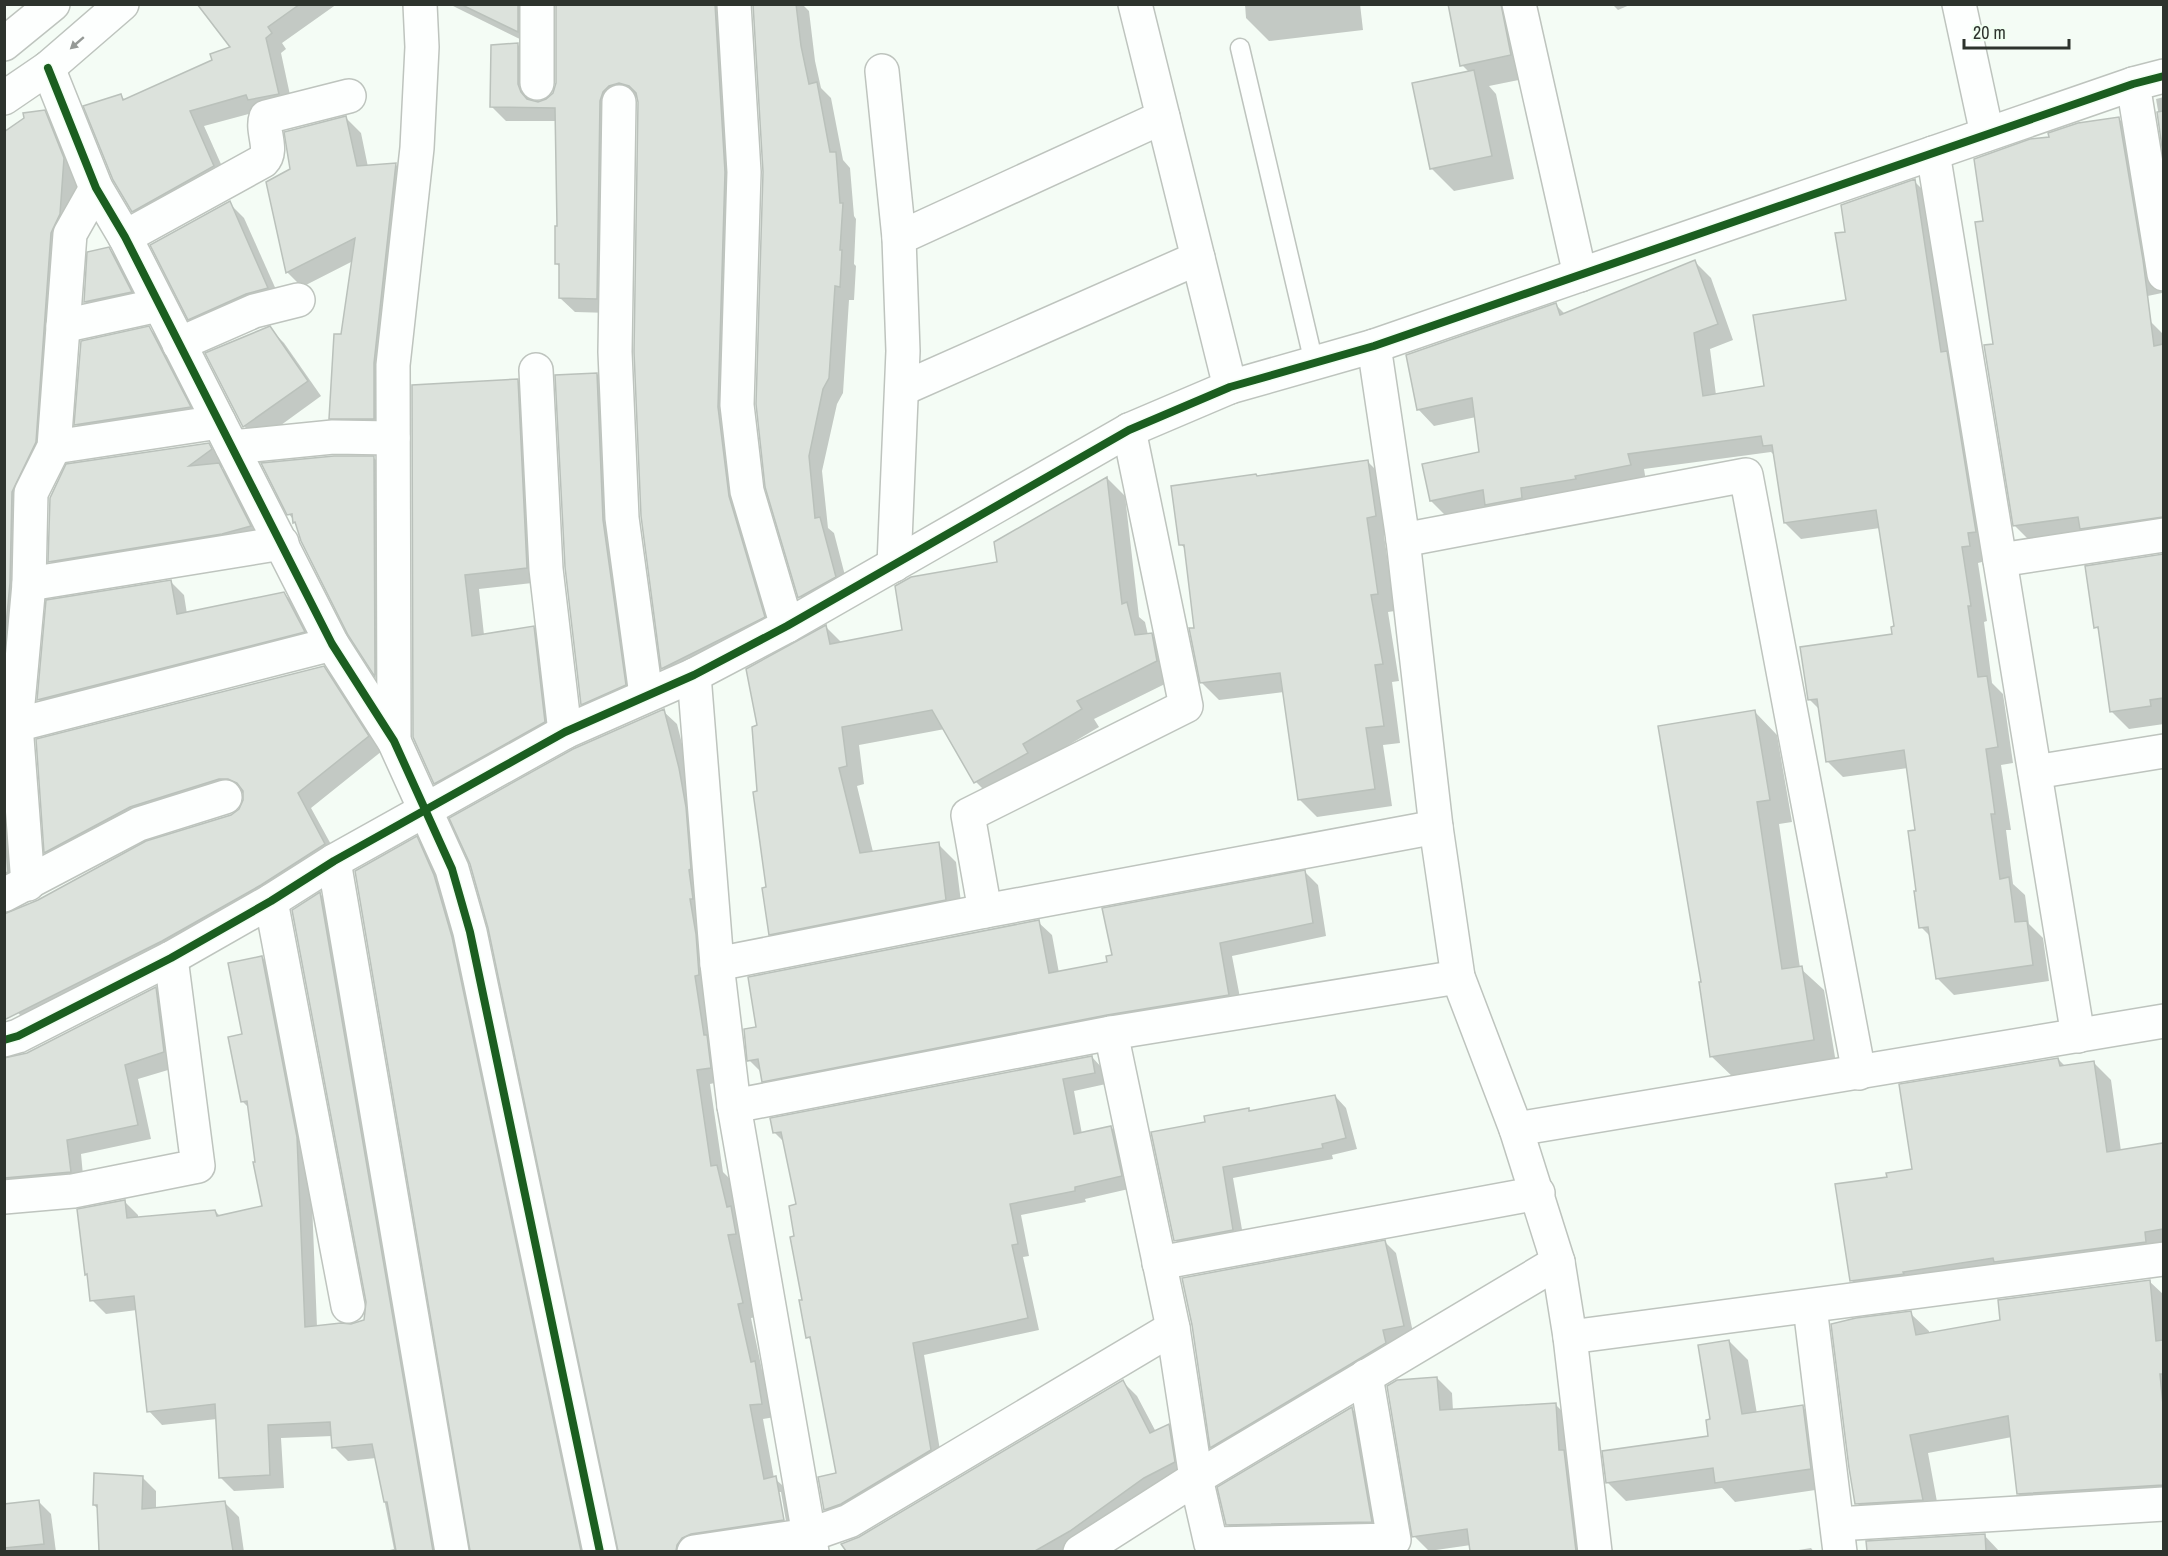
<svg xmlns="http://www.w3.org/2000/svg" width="2168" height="1556" viewBox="0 0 2168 1556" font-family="'Archivo Narrow',sans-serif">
	<rect width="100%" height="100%" fill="#f4fcf5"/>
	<!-- shadow -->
	<g fill="#0003" fill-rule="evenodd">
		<path d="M199,4H337L282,43L286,49L281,53L293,109L260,111L204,126L229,182L148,226L133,211L121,96L126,101L214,61L233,48Z"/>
		<path d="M449,4H540L532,45Z"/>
		<path d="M557,4H736L732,420L778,631L677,682L663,668L642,516L638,98L634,97L611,313L575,312L560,298L561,268L557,264L559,228L557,121H506L491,106L518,45L532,59L533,102L547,101L555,93L557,83Z"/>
		<path d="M754,4H802L809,11L815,61L821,88L831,98L843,160L850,168L854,216L856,219L854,264L856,266L854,300H849L843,393L837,404L822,471L828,528L834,533L849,591L814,611L800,597L767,487L764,171Z"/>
		<path d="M1245,4H1360L1363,30L1269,41L1246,18Z"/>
		<path d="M1449,4H1528L1533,77L1489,86L1496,94L1514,179L1454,191L1431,168L1470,73L1462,65Z"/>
		<path d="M1612,4H1632L1618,10Z"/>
		<path d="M2164,97V145L2156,99Z"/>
		<path d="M44,112L59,127L77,173L73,229L49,457L22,886L4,898V133Z"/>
		<path d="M346,118L361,133L368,167L396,165L411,180L389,433H345L330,418L353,261L302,287L287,272L291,170Z"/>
		<path d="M2119,119L2137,136L2162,293L2138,298L2150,321L2164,335V536L2032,543L2015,526L1994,345L1985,222L2050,138Z"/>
		<path d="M1914,181L1930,197L1986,561L1978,563L1987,621L1984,622L1992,683L2003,694L2013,763L2001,765L2011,830H2006L2013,884L2025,895L2029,924L2043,938L2049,981L1954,995L1938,979L1932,938L1921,927L1917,831L1908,768L1843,777L1827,761L1820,710L1809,699L1893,635L1895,628L1880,528L1801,539L1785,523L1775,456L1771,452L1644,469L1646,481L1447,517L1431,501L1480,454L1476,417L1434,426L1418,409L1556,305L1565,314L1695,262L1711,278L1733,340L1710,349L1716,395L1765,388L1847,302L1846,233Z"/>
		<path d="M229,203L244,218L282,303L204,334L189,319Z"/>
		<path d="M108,248L124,264L145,307L100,317L85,302Z"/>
		<path d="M149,328L160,339L201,418L87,436L76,424Z"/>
		<path d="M269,328L284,343L321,396L259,441L244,426Z"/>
		<path d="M597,374L611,389L639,699L596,718L582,704Z"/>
		<path d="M517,380L532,395L541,582L479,589L484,635L533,628L548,643L559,737L450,798L435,783L414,737Z"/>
		<path d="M208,444L223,459L226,464L221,468L234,480L264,540L65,576L50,561Z"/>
		<path d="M374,458L388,472V688L376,676L350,634L298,526L289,514Z"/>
		<path d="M1367,461L1385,479L1393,533L1384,535L1395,611L1388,612L1399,681L1392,682L1400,743L1383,745L1392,806L1317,817L1300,800L1284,692L1219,700L1202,683L1186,550L1181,544L1258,478Z"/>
		<path d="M1107,478L1125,496L1139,617L1145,622L1148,635L1151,634L1170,653L1175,679L1094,719L1099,727L1040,762L994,800L976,782L945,729L859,745L864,784L857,786L873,852L938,844L956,862L963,918L789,952L770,934L759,793V726L826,627L842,643L904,632L999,563Z"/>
		<path d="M2164,555V724L2129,729L2112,712L2100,631L2096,627L2087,567Z"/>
		<path d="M171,582L184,595L187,614L284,593L297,607L317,645L52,713L39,700L48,601Z"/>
		<path d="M323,667L338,682L382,751L311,808L339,859L34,1028L19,1014L4,985L13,913L147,843L232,816L239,811L245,802L244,793H234L60,866L46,852Z"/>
		<path d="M663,711L677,724L692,783L724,1081L710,1084L723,1172L731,1180L749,1247L741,1249L756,1317L751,1318L762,1370L769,1376L775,1417L763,1419L774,1478L789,1491L797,1533L696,1551L620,1552ZM778,1492H781L787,1527H784Z"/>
		<path d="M1755,712L1777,735L1792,822L1779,824L1800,968L1824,990L1836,1063L1734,1078L1711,1056L1702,983Z"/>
		<path d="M416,838L430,852L448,891L591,1552H472Z"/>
		<path d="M1305,872L1318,885L1326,936L1232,956L1242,1008L776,1094L763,1081L762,1073L749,1060L758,1028L1038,922L1052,935L1059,973L1109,964L1114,957Z"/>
		<path d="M320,894L334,907L444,1552H381L394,1549L376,1458L348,1461L334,1447L333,1436L281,1438L284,1488L234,1491L220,1477L217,1419L162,1425L149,1411L137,1310L106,1314L92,1300L124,1201L138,1215V1219L215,1211L221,1217L264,1208L250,1109L242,1101L244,1035L262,957L276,971L310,1152L317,1327L351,1326L365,1321L368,1302Z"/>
		<path d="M156,989L170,1003L178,1067L138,1079L151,1139L81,1154L84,1186L4,1199V1059L46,1065Z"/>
		<path d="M1092,1057L1103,1069L1106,1084L1074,1091L1082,1134L1111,1127L1123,1139L1133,1188L1085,1199L1086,1202L1021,1215L1029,1256L1023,1257L1039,1330L924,1355L942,1462L837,1521L825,1509L838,1474L813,1342L808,1337L796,1237L798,1206L785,1143L774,1132Z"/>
		<path d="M2058,1059L2066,1067L2094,1063L2111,1080L2121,1151L2164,1145V1248L1869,1298L1852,1281L1888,1178L1914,1171Z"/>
		<path d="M1335,1096L1346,1108L1357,1149L1332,1155L1333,1159L1233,1178L1244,1241L1187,1252L1175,1240L1206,1123L1248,1110L1251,1112Z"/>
		<path d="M1385,1242L1396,1253L1414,1337L1393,1341L1396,1354L1222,1458L1212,1447Z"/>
		<path d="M2149,1281L2164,1295V1504L2037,1512L2018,1494L2012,1437L1928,1453L1940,1518L1875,1522L1857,1503L1910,1313L1929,1331V1334L2001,1321Z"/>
		<path d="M1729,1341L1748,1360L1757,1414L1803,1407L1822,1426L1829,1488L1735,1502L1722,1488L1626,1501L1607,1482L1710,1437Z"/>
		<path d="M1437,1378L1452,1393L1453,1411L1555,1404L1570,1419L1589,1552H1472L1471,1545L1429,1551L1414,1536Z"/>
		<path d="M1123,1382L1137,1396L1156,1432L1168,1425L1182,1439L1188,1476L1073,1552H848L843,1544L859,1538Z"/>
		<path d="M1352,1409L1374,1431L1393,1544L1250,1547L1227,1524Z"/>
		<path d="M142,1477L156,1491V1509L225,1503L239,1517L244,1552H101L99,1510L94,1505Z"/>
		<path d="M38,1501L51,1514L56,1552H4V1505Z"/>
		<path d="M1984,1535L2000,1552H1868V1542Z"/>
		<path d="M1811,1548L1814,1552H1786Z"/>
	</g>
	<!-- building -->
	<g fill="#dce2dc" stroke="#bac1bb" stroke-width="1.5">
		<path d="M197,4H300L268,27L272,33L266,38L279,94L248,100L246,95L190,111L214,166L132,212L113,180L83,106L121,94L123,100L212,60L210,54L230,47Z"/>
		<path d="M460,4H518V32Z"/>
		<path d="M556,4H715L725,172L718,407L729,496L765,617L661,669L641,516L634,352L638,102L636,93L629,86L619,83L609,86L603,92L600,101L597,299L559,298V264H555V226H557L555,108L490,107L491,45L518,43V84L521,92L527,99L538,102L546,99L553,93L556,83Z"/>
		<path d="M753,4H796L801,46L809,84L817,82L830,152H836L840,203H843L840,250H842L840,287L835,286L829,378L823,389L809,456L815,518L820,517L836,577L798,598L765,487L756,404L763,172Z"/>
		<path d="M1448,4H1501L1511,55L1460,66Z"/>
		<path d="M1474,70L1492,156L1430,169L1412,83Z"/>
		<path d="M45,110L64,158L60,214L51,233L36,442L12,492L10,583L4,646V132L24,118L23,113Z"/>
		<path d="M2163,111V154L2157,112Z"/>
		<path d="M346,116L357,166L396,163L374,363V419H329L334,334H341L355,238L286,273L266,182L290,169L284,132Z"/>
		<path d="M2119,117L2143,260L2154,346L2163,344V517L2080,529L2078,517L2013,526L1984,345L1993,344L1975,222L1983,221L1974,159L2030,139L2049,137L2048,133L2078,123Z"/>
		<path d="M1915,179L1941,352L1947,351L1976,532L1968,533L1970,546L1962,547L1971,606H1968L1978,677L1987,676L1998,747L1986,749L1995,814H1991L2000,879L2009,877L2015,922L2027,921L2033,965L1936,979L1928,927L1919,928L1914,891H1916L1908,831L1915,830L1904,750L1826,762L1817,699L1808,700L1800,647L1892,634L1891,627L1894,626L1876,510L1784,523L1772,445L1763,446L1761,436L1628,454L1631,465L1575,476L1576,479L1521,488L1522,498L1485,505L1483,490L1430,501L1422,464L1479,452L1472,398L1417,410L1406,355L1556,303L1560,315L1695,260L1718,324L1694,333L1703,396L1764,386L1753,315L1846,300L1835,233L1845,232L1841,205Z"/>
		<path d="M230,201L268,288L246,294L188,320L150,245Z"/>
		<path d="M109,247L132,292L84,302L87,252Z"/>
		<path d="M149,326L191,407L74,425L81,341Z"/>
		<path d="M270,326L308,381L243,427L205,353Z"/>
		<path d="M597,373L603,520L626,685L581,705L565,567L555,375Z"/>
		<path d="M518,379L527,568L465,575L472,636L534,626L545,722L434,784L413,737L412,385Z"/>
		<path d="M209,443L212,449L189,466L219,463L251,526L222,534L48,562L50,498L66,464Z"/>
		<path d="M334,456H374L375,677L348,635L301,541L295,522L293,523L292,514L287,515L261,463Z"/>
		<path d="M1368,460L1376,516L1367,518L1378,594L1371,595L1383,664L1375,665L1384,726L1366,728L1375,789L1298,800L1280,673L1200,683L1189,628H1194L1184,545H1179L1171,486L1256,474L1257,476Z"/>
		<path d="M1107,477L1122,604L1127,602L1135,635L1152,633L1157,661L1077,701L1082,709L1023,744L1028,753L974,783L932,710L842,727L847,766L839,768L860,853L939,842L946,900L769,935L762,888L766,887L753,792L757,791L752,727L757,725L746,669L826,625L830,644L902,630L895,586L911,577L997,562L994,542Z"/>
		<path d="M2163,554V698L2150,700L2151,706L2110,712L2098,627L2094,628L2085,566Z"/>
		<path d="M171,580L177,614L284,592L305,632L37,700L46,600Z"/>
		<path d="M324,666L369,736L298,793L325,844L261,885L162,941L4,1020V914L38,900L146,841L231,815L239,809L243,800V791L237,783L228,779H219L130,807L44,853L36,739Z"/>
		<path d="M664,709L679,768L686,807L691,869L689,870L693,899H690L696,934L699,975L695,976L704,1035H707L711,1068L697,1070L711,1166L717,1165L727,1207L731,1206L736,1234L728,1235L743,1303L738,1304L751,1362L755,1361L762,1404L750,1405L764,1479L776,1476L784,1520L691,1534L682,1538L677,1545L676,1551H618L488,928L470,864L449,818L573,749Z"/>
		<path d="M1755,710L1770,800L1757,802L1782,969L1802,966L1814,1040L1710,1057L1699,982H1701L1658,726Z"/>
		<path d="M4,822L8,872L4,874Z"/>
		<path d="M417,836L434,875L452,937L581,1551H470L355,871Z"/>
		<path d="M1305,870L1313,923L1220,943L1229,995L1107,1015L762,1082L758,1059L747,1061L744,1029L756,1027L748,977L1039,920L1049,973L1107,962L1106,956L1112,955L1102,908Z"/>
		<path d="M320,892L433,1551H396L387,1502H384L372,1444L332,1448L330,1422L268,1425L270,1475L219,1478L215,1404L147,1412L134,1296L90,1301L87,1274L85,1275L77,1209L125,1200L127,1218L215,1210L217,1216L262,1206L253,1162H255L247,1101L241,1102L228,1037L242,1034L228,963L262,956L297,1137L305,1327L341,1323L351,1324L364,1320L366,1302L292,910Z"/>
		<path d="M156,987L164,1052L125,1065L138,1125L67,1140L71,1172L4,1178V1058L27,1053Z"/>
		<path d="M1092,1056L1095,1073L1063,1079L1074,1134L1111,1126L1122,1176L1075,1187V1191L1010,1204L1018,1244L1012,1245L1028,1318L913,1343L931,1450L841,1504L824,1510L818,1477L836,1473L810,1337L806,1338L799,1300H802L790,1237L794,1236L789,1206L796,1204L781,1132L773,1133L770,1118Z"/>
		<path d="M2058,1058L2060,1066L2094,1061L2107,1152L2163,1143V1229L2145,1232L2146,1242L1994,1262L1993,1258L1903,1272L1904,1274L1850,1281L1835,1184L1887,1177L1886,1173L1912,1169L1899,1084Z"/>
		<path d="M1335,1095L1346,1138L1322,1144L1323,1148L1223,1167L1233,1230L1174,1241L1151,1132L1205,1122L1204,1116L1249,1108V1111Z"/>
		<path d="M1385,1240L1404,1326L1383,1330L1386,1343L1210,1448L1192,1325L1182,1278Z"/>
		<path d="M2150,1280L2156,1341L2163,1340V1374H2160L2163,1405V1485L2017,1494L2008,1416L1910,1435L1923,1500L1855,1504L1849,1468L1831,1324L1856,1318L1911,1311L1916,1335L2000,1320L1998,1300Z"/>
		<path d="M1729,1340L1742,1414L1803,1405L1811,1469L1715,1483L1713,1468L1606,1483L1602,1451L1708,1436L1706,1420L1710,1419L1698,1345Z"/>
		<path d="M1437,1377L1440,1410L1556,1403L1559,1450H1564L1576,1551H1470L1467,1529L1412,1537L1387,1386L1397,1380Z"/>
		<path d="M1123,1380L1150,1433L1169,1424L1175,1462L1144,1478L1070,1531L1035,1551H846L841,1544L859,1537Z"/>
		<path d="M1352,1407L1372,1522L1226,1525L1217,1487Z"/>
		<path d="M94,1473L143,1476L142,1509L225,1501L233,1551H99L97,1505H93Z"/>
		<path d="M39,1500L44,1544L4,1548V1504Z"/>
		<path d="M1985,1534L1986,1551H1867L1866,1541Z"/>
	</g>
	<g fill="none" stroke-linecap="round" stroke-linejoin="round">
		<defs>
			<path id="lane" d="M1240,48L1314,363"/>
			<g id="street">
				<path d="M734,4L744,172L737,405L747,491L787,626"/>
				<path d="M1135,4L1230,387"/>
				<path d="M1519,4L1580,275"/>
				<path d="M1959,4L1987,134"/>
				<path d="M48,68L96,188L125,237L332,644L394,741L452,869L470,932L600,1552"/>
				<path d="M882,71L899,238L903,351L894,565"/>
				<path d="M537,83V4"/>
				<path d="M2133,84L2164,274"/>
				<path d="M619,102L615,352L622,518L646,695"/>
				<path d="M1933,153L2078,1036"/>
				<path d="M125,237L263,161C274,150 261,131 266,117L349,96"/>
				<path d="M899,238L1163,117"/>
				<path d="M63,326L159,305"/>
				<path d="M179,344L254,311L298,300"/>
				<path d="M1374,346L1403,540L1436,827L1458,977L1516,1129L1558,1262L1570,1337L1595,1552"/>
				<path d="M536,370L546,569L565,732"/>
				<path d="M902,389L1198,258"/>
				<path d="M54,447L219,422"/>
				<path d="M232,447L333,437L393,438"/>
				<path d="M1403,540L1746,475L1859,1073"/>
				<path d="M2000,560L2164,535"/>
				<path d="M29,584L282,543"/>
				<path d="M694,675L717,964L734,1106L812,1552"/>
				<path d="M16,725L332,644"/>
				<path d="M394,741L393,365L417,148L422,47L420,4"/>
				<path d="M2035,772L2164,751"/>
				<path d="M334,861L452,1552"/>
				<path d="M28,884L16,725L29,584L31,493L54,447L70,234L96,188"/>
				<path d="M4,895L139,824L225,797"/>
				<path d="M271,901L348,1306"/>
				<path d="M985,911L968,815L1186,706L1129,430"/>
				<path d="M717,964L985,911L1436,827"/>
				<path d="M1111,1033L1173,1328L1196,1478L1211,1544L1394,1540L1366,1376"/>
				<path d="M4,1040L18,1036L171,958L271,901L334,861L565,732L694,675L787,626L1129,430L1230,387L1374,346L2133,84L2164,76"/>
				<path d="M734,1106L1111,1033L1458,977"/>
				<path d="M1516,1129L2164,1021"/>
				<path d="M4,1197L73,1191L198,1166L171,958"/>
				<path d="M1159,1263L1538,1193"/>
				<path d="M1810,1307L1840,1552"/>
				<path d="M1570,1337L2164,1259"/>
				<path d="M1837,1524L2164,1504"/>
				<path d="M694,1552L809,1535L849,1521L1173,1328"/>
				<path d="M1080,1552L1196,1478L1558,1262"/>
			</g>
			<g id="secondary">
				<path d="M4,44L53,4"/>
				<path d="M4,98L48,68L122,4"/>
			</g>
		</defs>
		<!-- lane casing -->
		<use href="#lane" stroke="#bec4be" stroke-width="21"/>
		<!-- street casing -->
		<use href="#street" stroke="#bec4be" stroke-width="36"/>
		<!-- secondary casing -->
		<use href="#secondary" stroke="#bec4be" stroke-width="36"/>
		<!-- lane -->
		<use href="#lane" stroke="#fdfffe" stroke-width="18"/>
		<!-- street -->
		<use href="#street" stroke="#fdfffe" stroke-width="33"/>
		<!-- secondary -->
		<use href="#secondary" stroke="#fdfffe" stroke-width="33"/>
		<defs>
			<g id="cycleway">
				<path d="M48,68L96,188L125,237L332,644L394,741L452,869L470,932L600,1552"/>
				<path d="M4,1040L18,1036L171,958L271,901L334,861L565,732L694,675L787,626L1129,430L1230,387L1374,346L2133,84L2164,76"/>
			</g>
		</defs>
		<!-- cycleway casing -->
		<use href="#cycleway" stroke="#f1fff2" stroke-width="11"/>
		<!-- cycleway -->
		<use href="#cycleway" stroke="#1b5e20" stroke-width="8"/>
	</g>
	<!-- one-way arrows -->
	<defs><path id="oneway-solid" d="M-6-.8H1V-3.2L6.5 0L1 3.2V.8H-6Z" transform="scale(1.5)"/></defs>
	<use fill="#959996" href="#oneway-solid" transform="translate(77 43) rotate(139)"/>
	<!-- border -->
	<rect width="2168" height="1556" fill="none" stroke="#2d332d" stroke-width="12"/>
	<!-- scale -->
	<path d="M1964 39v9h105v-9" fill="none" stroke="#2d332d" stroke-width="3"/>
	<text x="1973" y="39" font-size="18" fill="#2d332d" stroke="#f1fff2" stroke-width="4.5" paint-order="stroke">20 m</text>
</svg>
